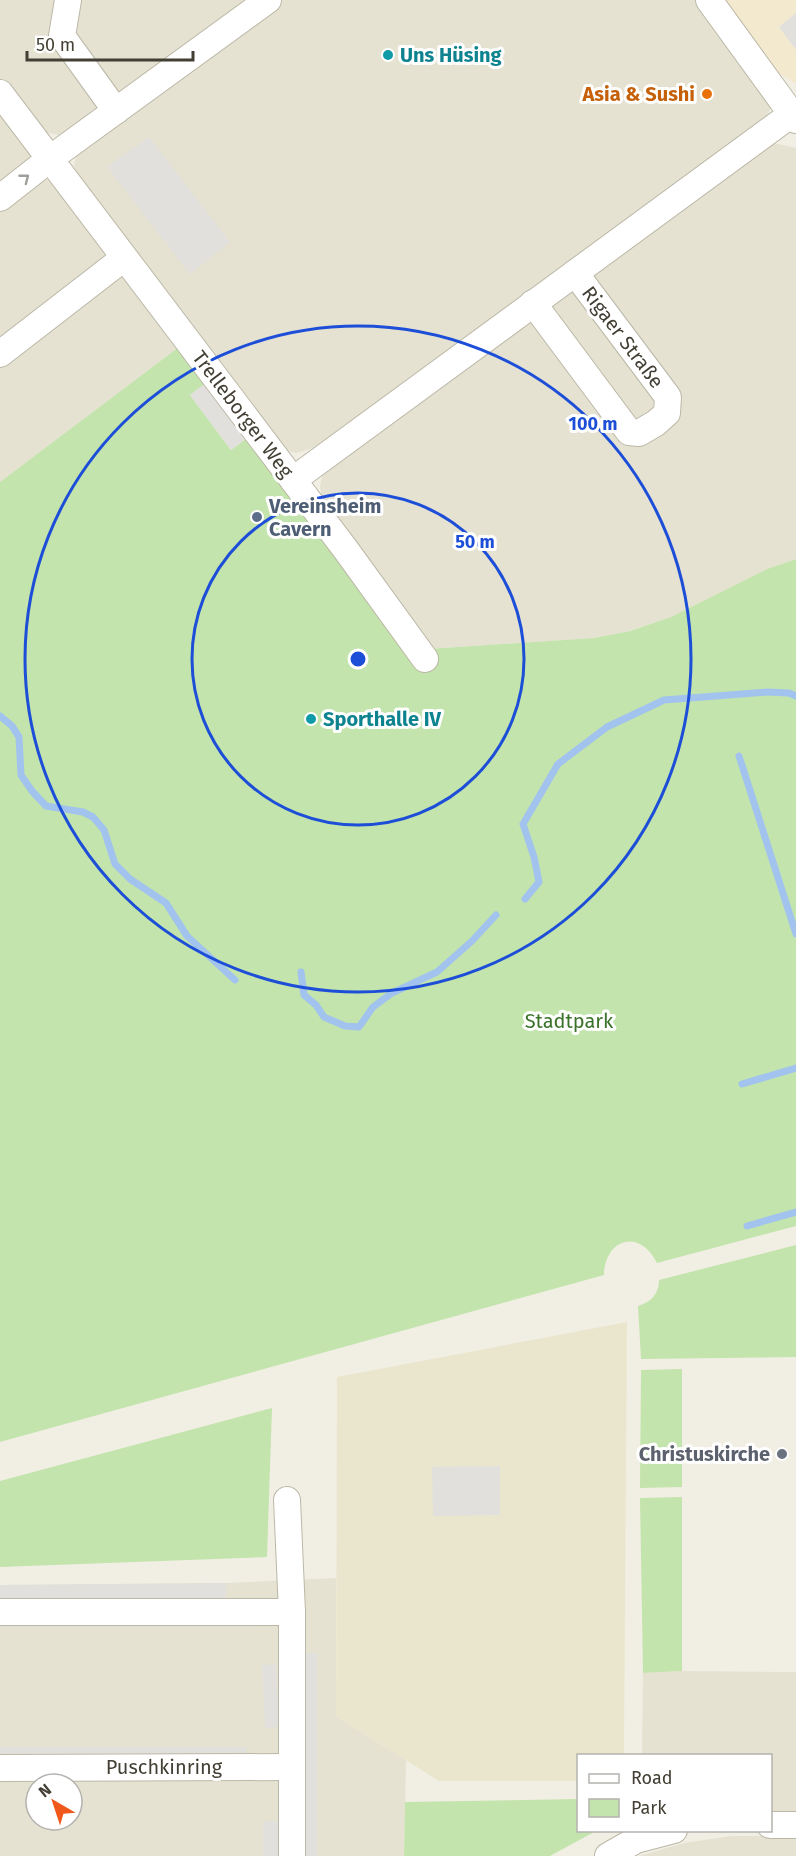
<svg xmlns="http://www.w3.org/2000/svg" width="796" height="1856" viewBox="0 0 796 1856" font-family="'Fira Sans',sans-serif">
	<rect width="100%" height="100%" fill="#f1efe4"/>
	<!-- residential -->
	<g fill="#e5e2d2" fill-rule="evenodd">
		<path d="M0,0H253L70,132L60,135L48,133L40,129L0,79Z"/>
		<path d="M283,0H695L771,102V108L767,116L755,127L398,388L313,448L296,453L284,450L77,174L74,165L76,156L89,141Z"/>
		<path d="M0,109L30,152V161L0,189Z"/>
		<path d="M773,143L796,148V559L767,569L671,617L629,631L594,638L428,649L322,500L320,486L323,473Z"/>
		<path d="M40,180H47L59,185L179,347L0,482V205Z"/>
		<path d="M336,1578V1716L406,1760L404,1856H0V1585L226,1583ZM36,1784H72V1820H36Z"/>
		<path d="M682,1671L796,1672V1813H771L770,1756H642L643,1673Z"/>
		<path d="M731,1836H796V1856H639L684,1843Z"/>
	</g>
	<!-- commercial -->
	<path fill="#f3e9cf" d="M724,0H796V84L777,72Z"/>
	<!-- education -->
	<path fill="#eae6ce" d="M627,1322L624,1755L578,1756V1781H439L336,1716L337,1377Z"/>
	<!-- green -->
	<g fill="#c4e4ad">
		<path d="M179,347L206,383L190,395L231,450L247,438L428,649L594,638L630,631L671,617L767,569L796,559V1226L657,1263C640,1228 605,1238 604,1275L0,1442V482Z"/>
		<path d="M796,1245V1357L641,1359L638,1306C651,1302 659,1294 659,1280Z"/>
		<path d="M682,1369V1487L640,1488L641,1370Z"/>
		<path d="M272,1408L267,1557L0,1567V1481Z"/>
		<path d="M682,1497V1671L643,1673L640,1498Z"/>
		<path d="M578,1799V1830L596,1831L550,1856H404L405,1802Z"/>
	</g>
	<!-- parking -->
	<g fill="#e2e0dc">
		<path d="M796,13V50L779,27Z"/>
		<path d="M149,137L230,242L190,274L107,167Z"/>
		<path d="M206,383L247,438L231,450L190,395Z"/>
		<path d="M500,1466V1515L433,1516L432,1467Z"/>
		<path d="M226,1583V1598L0,1600V1585Z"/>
		<path d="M254,1618V1627H0V1619Z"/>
		<rect x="301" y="1653" width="16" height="203"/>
		<path d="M276,1664L279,1727L265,1728L262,1665Z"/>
		<rect x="0" y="1747" width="246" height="16"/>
		<path d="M263,1821L280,1822V1856H263Z"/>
	</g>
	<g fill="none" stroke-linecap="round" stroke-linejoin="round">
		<!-- stream -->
		<g stroke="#a1c3ed" stroke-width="7">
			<path d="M0,716L12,726L19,737L21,775L32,791L46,806L83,812L93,817L104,830L115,864L130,879L166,903L187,936L235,980"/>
			<path d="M739,756L796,934"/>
			<path d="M525,899L539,882L534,857L523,824L558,764L607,727L664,700L767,692L789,693L796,696"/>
			<path d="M301,972L304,995L316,1005L324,1017L345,1026L359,1027L373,1007L392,993L437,972L472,941L496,915"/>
			<path d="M742,1084L796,1068"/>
			<path d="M747,1226L796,1212"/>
		</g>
		<defs>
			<g id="minor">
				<path d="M68,0L62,36L116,111"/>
				<path d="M709,0L796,120"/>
				<path d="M0,93L346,550L425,659"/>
				<path d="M0,198L51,158L268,0"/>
				<path d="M533,303L629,432L639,433L656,423L667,413L668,397L575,273"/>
				<path d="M0,354L124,258"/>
				<path d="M293,480L796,111"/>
				<path d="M287,1500L292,1612V1856"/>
				<path d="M0,1612H292"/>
				<path d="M0,1768L292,1767"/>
				<path d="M770,1825H796"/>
				<path d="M608,1856L636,1840L674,1830"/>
			</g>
		</defs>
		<!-- minor casing -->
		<use href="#minor" stroke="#bcb8a7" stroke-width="28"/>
		<!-- minor -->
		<use href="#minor" stroke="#fff" stroke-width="26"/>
	</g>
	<!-- one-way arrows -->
	<defs><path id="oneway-chevron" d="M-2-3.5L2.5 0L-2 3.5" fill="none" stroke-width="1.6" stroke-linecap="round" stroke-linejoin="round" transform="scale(1.5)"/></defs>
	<use stroke="#a19f9a" href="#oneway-chevron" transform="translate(25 178) rotate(-38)"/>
	<!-- distance rings -->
	<g fill="none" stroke="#1d4ed8" stroke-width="3">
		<circle cx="358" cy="659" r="166"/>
		<circle cx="358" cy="659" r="333"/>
	</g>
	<!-- markers -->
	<g fill="#0f9aa8" stroke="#fff" stroke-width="2">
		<circle cx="388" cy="55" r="6"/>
		<circle cx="311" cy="719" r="6"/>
	</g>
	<circle fill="#e8710a" stroke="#fff" stroke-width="2" cx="707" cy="94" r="6"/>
	<circle fill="#5c6f8a" stroke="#fff" stroke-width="2" cx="257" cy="517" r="6"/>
	<circle fill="#6b7280" stroke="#fff" stroke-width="2" cx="782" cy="1454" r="6"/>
	<g text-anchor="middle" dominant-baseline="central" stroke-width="6" stroke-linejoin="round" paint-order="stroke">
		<!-- culture labels -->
		<g font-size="20" font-weight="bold" fill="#0d838f" stroke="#fff" text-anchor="start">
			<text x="400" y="55">Uns Hüsing</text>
			<text x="323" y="719">Sporthalle IV</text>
		</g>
		<!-- food labels -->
		<g font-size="20" font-weight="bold" fill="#c56008" stroke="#fff" text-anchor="end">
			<text x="695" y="94">Asia &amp; Sushi</text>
		</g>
		<!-- street labels -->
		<g font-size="20" fill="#433f34" stroke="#fff">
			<text transform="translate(623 337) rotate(53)">Rigaer Straße</text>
			<text transform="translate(243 414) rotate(53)">Trelleborger Weg</text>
			<text x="164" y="1767">Puschkinring</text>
		</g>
		<!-- service labels -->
		<g font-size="20" font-weight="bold" fill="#4e5e75" stroke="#fff" text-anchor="start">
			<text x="269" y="506">Vereinsheim<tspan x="269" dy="23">Cavern</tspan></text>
		</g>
		<!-- park labels -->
		<g font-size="20" fill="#3b722a" stroke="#fff">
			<text x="569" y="1021">Stadtpark</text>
		</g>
		<!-- worship labels -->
		<g font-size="20" font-weight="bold" fill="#5b616d" stroke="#fff" text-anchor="end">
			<text x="770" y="1454">Christuskirche</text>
		</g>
	</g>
	<circle cx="358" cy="659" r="9" fill="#1d4ed8" stroke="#fff" stroke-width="3"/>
	<g font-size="18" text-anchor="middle" font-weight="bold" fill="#1d4ed8" stroke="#fff" stroke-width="6" stroke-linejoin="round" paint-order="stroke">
		<text x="593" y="430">100 m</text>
		<text x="475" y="548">50 m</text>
	</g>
	<!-- legend -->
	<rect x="577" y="1754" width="195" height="78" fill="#ffffff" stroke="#b4b2ae" stroke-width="1.5"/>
	<rect x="589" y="1774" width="30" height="9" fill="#ffffff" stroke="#b4b2ae" stroke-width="1.5"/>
	<text x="631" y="1784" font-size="18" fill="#433f34">Road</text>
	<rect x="589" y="1799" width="30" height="18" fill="#c4e4ad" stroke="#b4b2ae" stroke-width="1.5"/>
	<text x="631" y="1814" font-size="18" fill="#433f34">Park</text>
	<!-- north arrow -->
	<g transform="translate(54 1802) rotate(321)"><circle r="28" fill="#ffffff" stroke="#b4b2ae" stroke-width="1.5"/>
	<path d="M0-4.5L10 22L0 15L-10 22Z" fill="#f1581b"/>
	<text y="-9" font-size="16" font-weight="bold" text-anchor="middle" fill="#433f34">N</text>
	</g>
	<!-- scale -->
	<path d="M27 51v9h166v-9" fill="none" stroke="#433f34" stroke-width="3"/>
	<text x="36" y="51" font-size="18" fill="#433f34" stroke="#ffffff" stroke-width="4.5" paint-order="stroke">50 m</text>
</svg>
